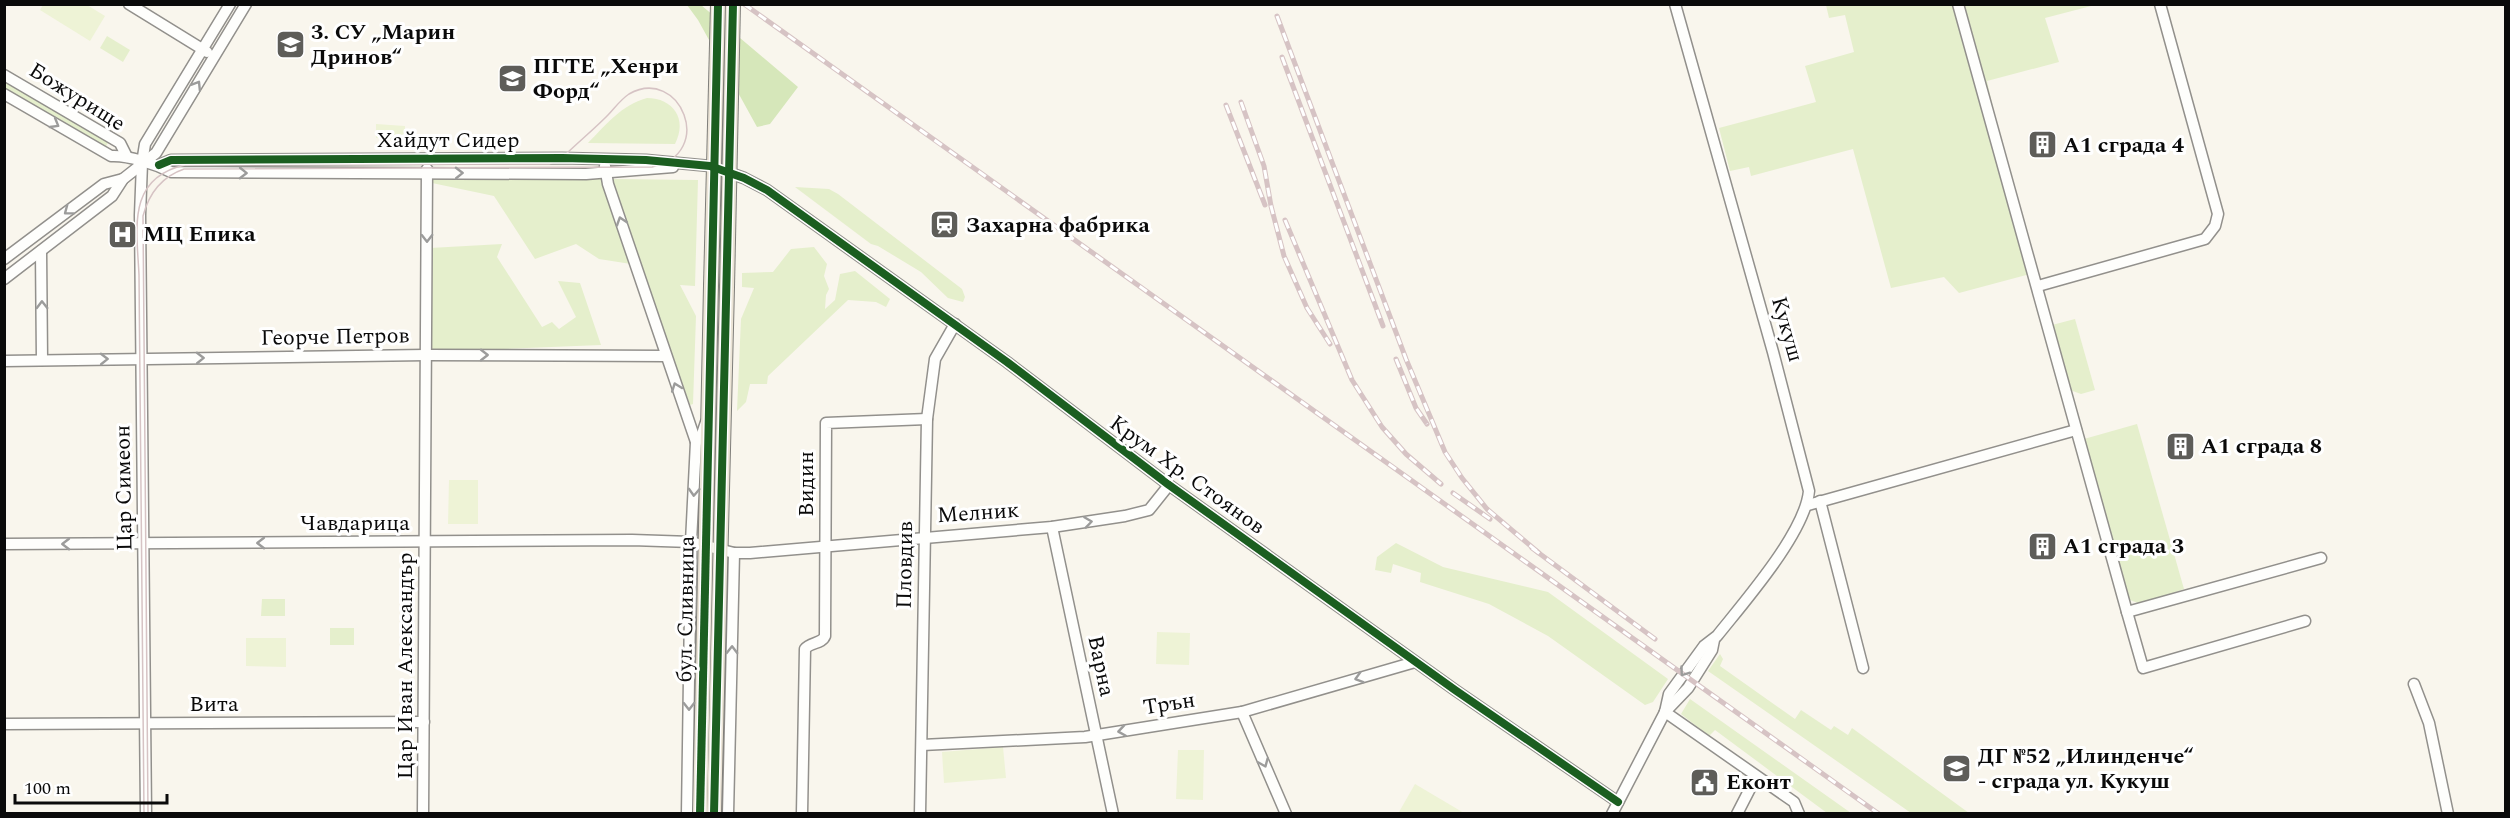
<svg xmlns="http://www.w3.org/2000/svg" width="2510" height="818" viewBox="0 0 2510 818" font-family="Spectral,serif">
	<rect width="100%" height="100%" fill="#f9f6ed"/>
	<!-- green -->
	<g fill="#e5efcc">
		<path d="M1826,5H2095L2045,18L2059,62L1987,81L2030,274L1959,293L1944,277L1891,288L1853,149L1751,176L1749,167L1730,171L1719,128L1816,102L1805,66L1854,52L1845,15L1829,18Z"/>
		<path d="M107,36L130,50L123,62L100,48Z"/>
		<path d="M5,80L109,141L105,148L5,89Z"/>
		<path d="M647,98C673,98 688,119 675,144L588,143C606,125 621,105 647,98Z"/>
		<path d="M602,176L631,264L599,259L576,244L535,259L494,196L432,183L431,177Z"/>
		<path d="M613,179L698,180L695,286L680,285L696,316L693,404L690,405L617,198Z"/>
		<path d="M795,187L829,189L838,194L962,289L965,297L963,302L948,298L921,272L878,246L871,244Z"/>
		<path d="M502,244L497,257L542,327L552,322L559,329L576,317L558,281L580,283L601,345L430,352V248Z"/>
		<path d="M814,247L827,264L824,276L829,289L826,295L825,309L835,300L840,274L855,271L890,299L886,307L876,302L848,300L768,376L767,384H750L746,402L737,411L741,319L754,288L742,287V273L773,272L791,249Z"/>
		<path d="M2075,319L2095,390L2081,394L2070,390L2052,325Z"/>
		<path d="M2137,424L2184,589L2141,604L2127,599L2084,439Z"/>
		<path d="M1396,543L1443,567L1548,592L1668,679L1653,702L1645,705L1548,636L1489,604L1420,582L1421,573L1393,564L1391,573L1375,570L1377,557Z"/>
		<path d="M725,565H730L724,813L719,814Z"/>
		<path d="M262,599H285V616H261Z"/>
		<rect x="330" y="628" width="24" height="17"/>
		<path d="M1720,654L1723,659L1720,666L1795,719L1801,710L1831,730L1834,726L1848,735L1852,728L1969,813H1911L1708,671Z"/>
		<path d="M1690,699L1851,813H1827L1715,730L1709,736L1681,714Z"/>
	</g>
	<!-- forest -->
	<path fill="#d6e7ba" d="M687,5H701L798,87L770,124L757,127L698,20Z"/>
	<!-- pitch -->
	<g fill="#eef3d6">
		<path d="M43,5H87L105,16L90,41L40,10Z"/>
		<path d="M376,124L405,126V140L376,138Z"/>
		<path d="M449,480H478V524H448Z"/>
		<path d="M1157,632L1190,633L1189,665L1156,664Z"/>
		<path d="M246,638H286V667L246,666Z"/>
		<path d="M1003,747L1006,778L944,783L942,752Z"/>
		<path d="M1178,750H1204L1203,800L1176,799Z"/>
		<path d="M1415,784L1464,813H1400L1399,812Z"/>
	</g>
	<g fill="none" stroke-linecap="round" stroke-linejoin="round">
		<defs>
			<g id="minor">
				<path d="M129,4L207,52"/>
				<path d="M1958,4L2127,612L2321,558"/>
				<path d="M4,75L120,143L126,155"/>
				<path d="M4,94L111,156C128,155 155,164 171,172L586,174L673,167"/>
				<path d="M159,165L171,160L562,158L646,160L710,166L744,178L767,190L1007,362L1169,485L1455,690L1618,802"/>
				<path d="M605,166L608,184L696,442"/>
				<path d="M41,251L42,360"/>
				<path d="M4,259L104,184L123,179"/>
				<path d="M4,279L112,196L123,179L156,153L246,4"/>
				<path d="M2038,286L2205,239L2215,226L2218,214L2160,4"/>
				<path d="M4,361L426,355L666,356"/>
				<path d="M1820,501L1863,668"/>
				<path d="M1808,505L2076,430"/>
				<path d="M1052,527L1113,814"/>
				<path d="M4,544L632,540L691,542L734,553H750L1052,527L1125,516L1149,510L1169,485"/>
				<path d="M2127,612L2143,668L2305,621"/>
				<path d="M2414,684L2429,723L2448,814"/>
				<path d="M1242,712L1286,814"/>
				<path d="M1665,712L1669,694L1704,646L1717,636C1744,602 1805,533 1809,491L1773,352L1675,4"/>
				<path d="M1665,712L1794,802L1799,814"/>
				<path d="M4,724L424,722"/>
				<path d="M922,745L1085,737L1242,712L1415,662"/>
				<path d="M146,814L140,215L142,163L145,144L230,4"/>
				<path d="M423,814L427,169"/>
				<path d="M687,814L691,542L696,442L702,434L706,422"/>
				<path d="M728,814L734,553"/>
				<path d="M802,814L805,649C810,642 822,644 825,636L826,423L927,419"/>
				<path d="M920,814L927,419L935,359L955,324"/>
				<path d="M1612,814L1665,712L1688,688L1712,650L1714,640"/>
				<path d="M1737,814L1756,777"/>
			</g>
			<g id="major">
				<path d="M700,814L711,286"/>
				<path d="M714,814L727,287"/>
			</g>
		</defs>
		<!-- minor casing -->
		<use href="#minor" stroke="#92908c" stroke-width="13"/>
		<!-- major casing -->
		<use href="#major" stroke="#7f7e7a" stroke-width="16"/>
		<!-- minor -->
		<use href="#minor" stroke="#fefefc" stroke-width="10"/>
		<!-- major -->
		<use href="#major" stroke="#ebe4d6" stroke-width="14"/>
		<!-- tram -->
		<path stroke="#d6c3c4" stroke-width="1.5" d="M144,814L139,275C137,230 126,178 185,165L549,164L562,158C576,144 592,131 606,117C614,109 620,100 629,94C680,65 717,154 652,167L184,169C161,177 149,193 143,216L148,814"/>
		<defs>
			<g id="rail">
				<path d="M744,4L1879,814"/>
				<path d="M1277,16L1406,359L1445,452L1462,478L1487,509L1539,553"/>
				<path d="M1282,57L1383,326"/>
				<path d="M1241,102L1264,166L1271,206L1284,256L1307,308L1330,344"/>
				<path d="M1226,105L1265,205"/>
				<path d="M1285,220L1352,380L1382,427L1406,454L1441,484"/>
				<path d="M1396,359L1416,408L1427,424"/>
				<path d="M1453,493L1490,519"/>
				<path d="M1532,548L1655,639"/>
			</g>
		</defs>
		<!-- rail casing -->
		<use href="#rail" stroke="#d6c3c4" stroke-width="5"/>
		<!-- rail -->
		<use href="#rail" stroke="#fff" stroke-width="3" stroke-dasharray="9" stroke-linecap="butt"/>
		<defs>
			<g id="major-bridge">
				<path d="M711,286L718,4"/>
				<path d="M727,287L733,4"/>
			</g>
		</defs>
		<!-- major-bridge casing -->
		<use href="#major-bridge" stroke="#7f7e7a" stroke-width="16" stroke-linecap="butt"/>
		<!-- major-bridge -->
		<use href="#major-bridge" stroke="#ebe4d6" stroke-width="14"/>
		<defs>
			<g id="cycleway">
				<path d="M159,165L171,160L562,158L646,160L710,166L744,178L767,190L1007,362L1169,485L1455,690L1618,802"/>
				<path d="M700,814L718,4"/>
				<path d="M714,814L733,4"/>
			</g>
		</defs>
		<!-- cycleway casing -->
		<use href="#cycleway" stroke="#fff" stroke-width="11"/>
		<!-- cycleway -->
		<use href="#cycleway" stroke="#1b5e20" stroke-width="8"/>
	</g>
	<!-- one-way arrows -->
	<defs><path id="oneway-chevron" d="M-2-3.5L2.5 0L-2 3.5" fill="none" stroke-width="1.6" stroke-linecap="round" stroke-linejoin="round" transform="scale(1.5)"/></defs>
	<g stroke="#9c9c9b">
		<use href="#oneway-chevron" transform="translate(197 85) rotate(-58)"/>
		<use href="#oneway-chevron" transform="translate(55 124) rotate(30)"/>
		<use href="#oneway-chevron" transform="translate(243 173) rotate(1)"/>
		<use href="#oneway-chevron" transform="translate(459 173) rotate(-1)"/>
		<use href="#oneway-chevron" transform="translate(68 211) rotate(143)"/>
		<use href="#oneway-chevron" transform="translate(621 221) rotate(-108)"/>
		<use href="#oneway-chevron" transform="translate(427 238) rotate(90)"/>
		<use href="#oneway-chevron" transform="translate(42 305) rotate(-91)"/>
		<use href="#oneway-chevron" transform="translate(484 355)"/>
		<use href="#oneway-chevron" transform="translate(200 358) rotate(-1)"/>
		<use href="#oneway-chevron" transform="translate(104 359) rotate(-1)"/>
		<use href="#oneway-chevron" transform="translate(676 387) rotate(-110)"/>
		<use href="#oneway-chevron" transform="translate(694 492) rotate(93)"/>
		<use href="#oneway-chevron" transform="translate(1088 522) rotate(-8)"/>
		<use href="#oneway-chevron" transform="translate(261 543) rotate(180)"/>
		<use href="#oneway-chevron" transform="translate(66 544) rotate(180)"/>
		<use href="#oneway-chevron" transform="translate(732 650) rotate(-89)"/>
		<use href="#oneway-chevron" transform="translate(1684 672) rotate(126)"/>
		<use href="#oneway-chevron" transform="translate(1359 678) rotate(164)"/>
		<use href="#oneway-chevron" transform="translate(689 706) rotate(90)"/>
		<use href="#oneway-chevron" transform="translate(1122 731) rotate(171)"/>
		<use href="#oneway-chevron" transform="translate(1264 763) rotate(67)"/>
	</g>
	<!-- icons -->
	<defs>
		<symbol id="school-square" viewBox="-11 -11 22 22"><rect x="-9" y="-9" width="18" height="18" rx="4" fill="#5e5d59" stroke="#fff"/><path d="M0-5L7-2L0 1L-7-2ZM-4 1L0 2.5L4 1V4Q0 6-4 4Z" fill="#fff"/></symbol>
		<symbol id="building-square" viewBox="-11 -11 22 22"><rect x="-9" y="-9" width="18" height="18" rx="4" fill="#5e5d59" stroke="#fff"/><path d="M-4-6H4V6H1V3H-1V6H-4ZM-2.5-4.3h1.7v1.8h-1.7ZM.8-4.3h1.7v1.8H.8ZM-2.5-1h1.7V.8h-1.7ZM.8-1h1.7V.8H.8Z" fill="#fff"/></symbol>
		<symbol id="station-square" viewBox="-11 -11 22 22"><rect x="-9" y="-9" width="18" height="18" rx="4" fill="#5e5d59" stroke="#fff"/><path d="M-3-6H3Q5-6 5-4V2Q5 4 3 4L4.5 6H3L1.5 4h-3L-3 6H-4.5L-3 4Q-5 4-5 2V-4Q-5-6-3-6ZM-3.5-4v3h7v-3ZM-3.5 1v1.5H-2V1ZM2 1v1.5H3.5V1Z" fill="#fff"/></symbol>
		<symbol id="hospital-square" viewBox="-11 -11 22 22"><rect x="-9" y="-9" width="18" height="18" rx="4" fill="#5e5d59" stroke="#fff"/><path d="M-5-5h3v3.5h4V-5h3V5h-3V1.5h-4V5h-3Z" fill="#fff"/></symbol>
		<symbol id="civic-square" viewBox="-11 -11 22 22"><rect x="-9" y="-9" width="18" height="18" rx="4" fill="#5e5d59" stroke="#fff"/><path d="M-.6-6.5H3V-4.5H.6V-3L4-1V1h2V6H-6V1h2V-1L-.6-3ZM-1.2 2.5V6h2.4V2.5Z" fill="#fff"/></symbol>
	</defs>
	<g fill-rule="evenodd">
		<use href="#school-square" x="274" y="28" width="33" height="33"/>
		<use href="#school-square" x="496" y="62" width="33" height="33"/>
		<use href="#building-square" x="2026" y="128" width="33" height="33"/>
		<use href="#station-square" x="928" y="208" width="33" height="33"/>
		<use href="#hospital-square" x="106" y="218" width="33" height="33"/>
		<use href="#building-square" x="2164" y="430" width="33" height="33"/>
		<use href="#building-square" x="2026" y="530" width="33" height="33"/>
		<use href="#school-square" x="1940" y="752" width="33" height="33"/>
		<use href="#civic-square" x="1688" y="766" width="33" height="33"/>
	</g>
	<g text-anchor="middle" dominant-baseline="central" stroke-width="6" stroke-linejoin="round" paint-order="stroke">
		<!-- poi labels -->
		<g font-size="22" font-weight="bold" fill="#0a0a0a" stroke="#fff" text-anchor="start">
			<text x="311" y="32">3. СУ „Марин<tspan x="311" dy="25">Дринов“</tspan></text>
			<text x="533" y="66">ПГТЕ „Хенри<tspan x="533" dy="25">Форд“</tspan></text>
			<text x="2063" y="145">А1 сграда 4</text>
			<text x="966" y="225">Захарна фабрика</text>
			<text x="143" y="234">МЦ Епика</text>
			<text x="2201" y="446">А1 сграда 8</text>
			<text x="2063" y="546">А1 сграда 3</text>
			<text x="1978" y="756">ДГ №52 „Илинденче“<tspan x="1978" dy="25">- сграда ул. Кукуш</tspan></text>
			<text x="1726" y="782">Еконт</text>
		</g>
		<!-- street labels -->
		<g font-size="22" fill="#0a0a0a" stroke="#fff">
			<text transform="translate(77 97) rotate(32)">Божурище</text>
			<text x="448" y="140">Хайдут Сидер</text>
			<text transform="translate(1787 329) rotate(74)">Кукуш</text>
			<text transform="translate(335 337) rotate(-1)">Георче Петров</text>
			<text transform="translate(1187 475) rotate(36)">Крум Хр. Стоянов</text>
			<text transform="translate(806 484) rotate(-90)">Видин</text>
			<text transform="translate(124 488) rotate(-91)">Цар Симеон</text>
			<text transform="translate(978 513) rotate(-4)">Мелник</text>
			<text x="355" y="523">Чавдарица</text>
			<text transform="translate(905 565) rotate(-89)">Пловдив</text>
			<text transform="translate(686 609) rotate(-89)">бул. Сливница</text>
			<text transform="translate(405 666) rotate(-90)">Цар Иван Александър</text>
			<text transform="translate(1101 666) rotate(78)">Варна</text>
			<text x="214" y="704">Вита</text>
			<text transform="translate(1169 704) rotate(-9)">Трън</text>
		</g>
	</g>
	<!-- border -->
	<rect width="2510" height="818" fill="none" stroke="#0a0a0a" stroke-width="12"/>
	<!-- scale -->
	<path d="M15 794v9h152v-9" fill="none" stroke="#0a0a0a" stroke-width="3"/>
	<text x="24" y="794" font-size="18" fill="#0a0a0a" stroke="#ffffff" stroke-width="4.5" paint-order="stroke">100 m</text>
</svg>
